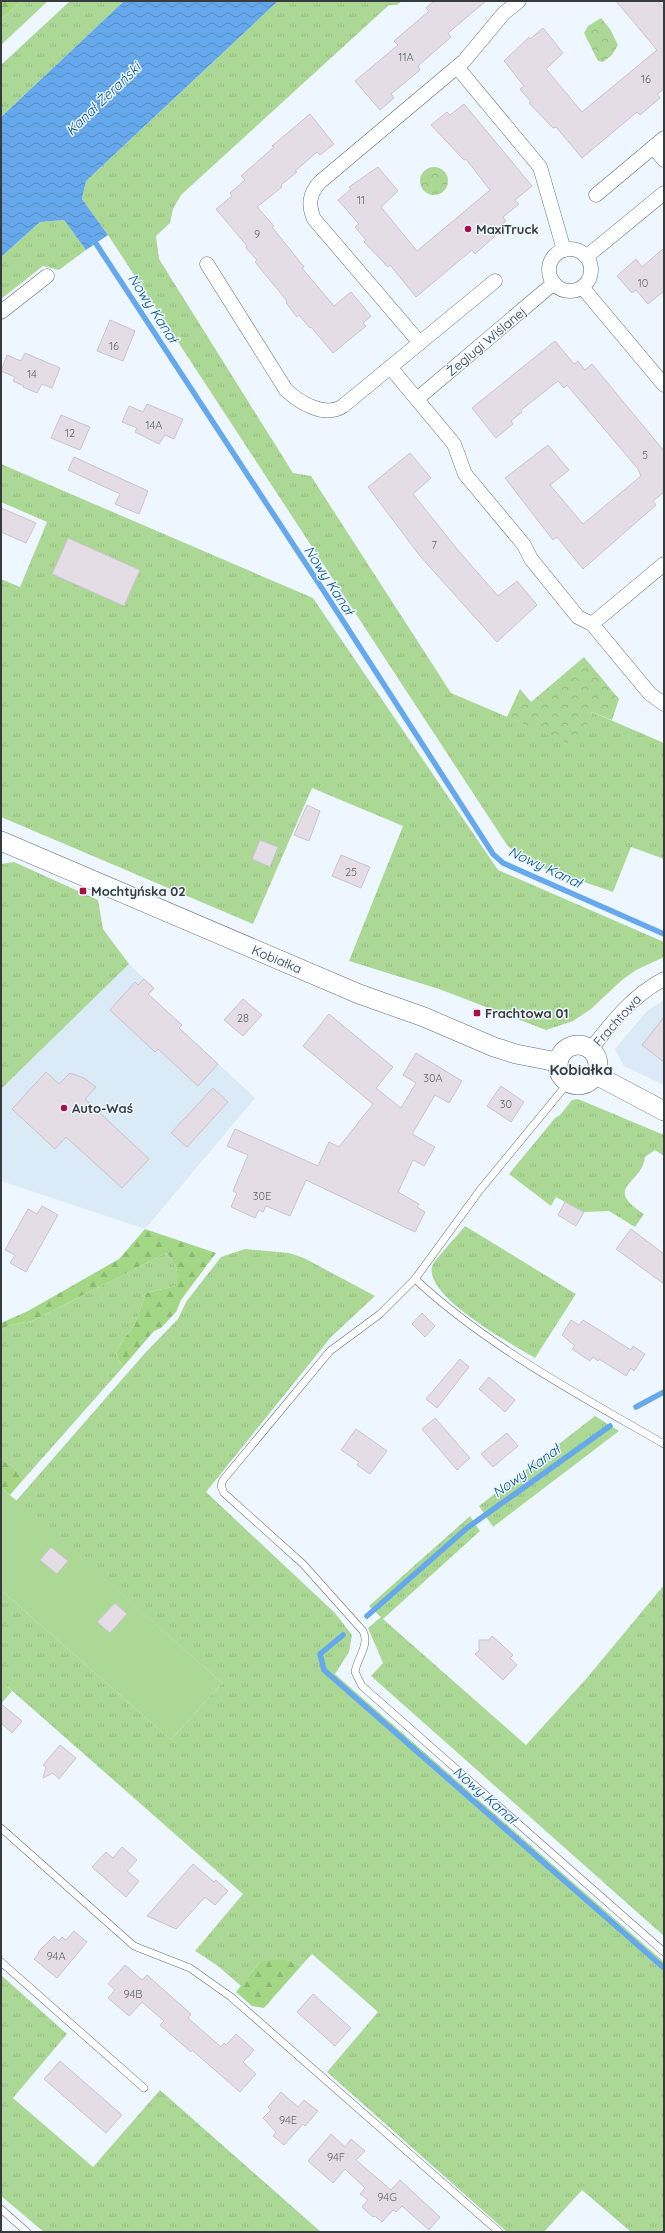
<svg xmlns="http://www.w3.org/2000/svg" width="665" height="2233" viewBox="0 0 665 2233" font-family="Quicksand,sans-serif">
	<defs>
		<pattern id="grass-tufts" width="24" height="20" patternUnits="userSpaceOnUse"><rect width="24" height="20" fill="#acd895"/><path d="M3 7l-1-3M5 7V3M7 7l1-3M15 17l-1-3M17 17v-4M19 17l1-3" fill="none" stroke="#95ba82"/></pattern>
		<pattern id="forest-firs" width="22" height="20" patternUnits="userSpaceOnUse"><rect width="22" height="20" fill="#a3d786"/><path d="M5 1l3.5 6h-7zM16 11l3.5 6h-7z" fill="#8db975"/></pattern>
		<pattern id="park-crowns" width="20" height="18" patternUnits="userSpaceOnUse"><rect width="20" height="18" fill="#acd895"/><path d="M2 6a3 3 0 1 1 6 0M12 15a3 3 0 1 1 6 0" fill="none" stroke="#95ba82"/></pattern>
		<pattern id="water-waves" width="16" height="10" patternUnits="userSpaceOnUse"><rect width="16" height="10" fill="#65a8ec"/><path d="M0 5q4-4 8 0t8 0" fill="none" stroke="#548ac1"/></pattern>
	</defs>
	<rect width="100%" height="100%" fill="#eef7ff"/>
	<!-- built -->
	<g fill="#daeaf6">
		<path d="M129,964L155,989L149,995L179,1027L255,1098L145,1229L1,1181V1089Z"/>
		<path d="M664,1000V1085L624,1066L615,1049L647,1011Z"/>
	</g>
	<!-- grass -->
	<g fill="url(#grass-tufts)">
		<path d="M21,1H48L1,45V19Z"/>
		<path d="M70,1H124L1,117V65Z"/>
		<path d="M278,1H402L397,5H389L181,195L173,209L170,223L156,236L159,259L293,473L311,476L451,693L578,747L592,712L664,743V859L631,847L613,892L526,862L507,845L108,235L82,199L86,181Z"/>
		<path d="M64,220L86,250L59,270L43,266L1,299V257L40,222Z"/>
		<path d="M1,464L313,598L498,870L664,942V957L636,970L622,980L591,1009L573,1021L546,1030L439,989L349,961L403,826L312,788L253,924L1,817V579L20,587L47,522L1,502Z"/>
		<path d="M14,862L98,900L103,929L129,964L1,1089V864Z"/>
		<path d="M578,1099L664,1135V1156L655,1150L645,1157C642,1185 602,1186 644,1214L635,1227L609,1211L584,1212L556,1197L551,1206L509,1174L555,1118L560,1115L572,1100Z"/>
		<path d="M465,1226L576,1294L535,1358C512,1344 424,1297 432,1266C435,1259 459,1234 465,1226Z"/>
		<path d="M245,1249L289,1253L304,1258L375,1296L331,1337L206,1492L335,1613L352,1635L349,1652L335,1674L664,1962V2232H631L582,2190L544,2232H507L327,2072L378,2012L312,1954L301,1966L287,1960L260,1962L241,1986L218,1966L195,1951L243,1894L1,1681V1590L171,1740L222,1683L16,1501L145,1353L178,1319L186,1302L221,1257Z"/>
		<path d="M166,1253C177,1264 179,1271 176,1286L146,1293L134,1326L122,1341L116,1354L123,1367L23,1480L13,1467L1,1459V1330L10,1325L32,1321Z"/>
		<path d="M595,1416L619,1431L493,1527L479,1506Z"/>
		<path d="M470,1516L480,1531L383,1619L526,1745L586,1679L664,1585V1936L371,1676L383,1663L368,1628L381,1617L369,1606Z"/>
		<path d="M1,1975L67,2034L13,2098L93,2167L160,2090L321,2232H44L1,2196Z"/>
	</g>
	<!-- forest -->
	<g fill="url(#forest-firs)">
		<path d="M1,1H21L1,19Z"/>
		<path d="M145,1229L216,1253L181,1300L176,1312L161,1328L154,1331L123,1367L116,1354L122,1341L134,1326L146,1293L176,1286C179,1271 177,1264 166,1253L32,1321L10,1325L1,1330V1323L28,1311L119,1259Z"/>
		<path d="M1,1459L13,1467L23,1480L10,1495L1,1487Z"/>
		<path d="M267,1960H287L301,1966L264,2008L252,2006L236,1992L260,1962Z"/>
	</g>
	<!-- park -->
	<g fill="url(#park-crowns)">
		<path d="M601,18L610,29L618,45L612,55L603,62L598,61L584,33L588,26Z"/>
		<circle cx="434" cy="181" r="14"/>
		<path d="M584,657L619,699L612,720L592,712L579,748L507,717L520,689L531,702Z"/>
	</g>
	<!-- garden -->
	<g fill="#acd895">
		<path d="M1,1487L222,1683L171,1740L1,1590Z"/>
		<path d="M1,1681L12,1691L1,1704Z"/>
	</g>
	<!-- water -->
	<path fill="url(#water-waves)" d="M124,1H278L86,181L82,199L108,235L86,250L64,220L40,222L1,257V117Z"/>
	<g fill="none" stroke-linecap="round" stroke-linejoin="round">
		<!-- stream -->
		<g stroke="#65a8ec" stroke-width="5.5">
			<path d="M93,239L327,596L493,854L503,863L664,934"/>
			<path d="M636,1407L664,1392"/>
			<path d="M367,1616L467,1528L610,1426"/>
			<path d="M343,1635L320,1654L324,1670L664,1968"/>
		</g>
	</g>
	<!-- building -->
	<g fill="#e4dde6" stroke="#cac3cc">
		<path d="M434,1H486L448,33L451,37L418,66L420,70L391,94L394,98L380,110L355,81L398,45L394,41L429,11L426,8Z"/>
		<path d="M616,1H658L664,9V89L657,94L660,98L640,115L637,112L582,158L556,127L553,128L529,103L531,102L520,89L524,86L504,61L529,37L530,39L543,28L563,53L546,69L582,112L657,50Z"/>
		<path d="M464,104L532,186L515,200L519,204L503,217L506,221L492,233L495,236L475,254L472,250L416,297L390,265L388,267L364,242L366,240L355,227L359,224L338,200L351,189L349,187L378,167L398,191L381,207L417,251L490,190L466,159L464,160L431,125L447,112L450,115Z"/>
		<path d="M310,114L334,144L320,155L317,152L295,171L297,172L281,185L282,187L257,207L274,226L272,227L304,267L302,268L334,306L351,292L371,316L363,323L366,326L333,353L311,327L310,328L299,315L297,317L286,303L287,301L255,262L257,260L246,248L247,246L216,209L232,196L230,193L245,180L241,176L274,147L272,146Z"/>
		<path d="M664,248V291L648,304L636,290L632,293L617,276L636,259L642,267Z"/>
		<path d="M110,320L135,331L123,361L97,351Z"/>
		<path d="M555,341L574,364L578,361L585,370L592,364L664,451V492L653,501L656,505L583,569L557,537L553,540L505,478L548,445L569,470L550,485L583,524L641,476L638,469L567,385L564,388L558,381L521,410L522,412L511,421L513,424L496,438L472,408Z"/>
		<path d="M25,353L60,368L52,388L42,384L37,393L23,387L24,386L13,381L15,377L1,371L7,355L21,361Z"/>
		<path d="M147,404L183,419L174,439L165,435L159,444L135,432L137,428L122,422L129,406L143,412Z"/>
		<path d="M61,415L90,427L80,450L51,438Z"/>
		<path d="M410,453L431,478L413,494L457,549L498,596L517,581L537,605L497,642L420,556L368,487Z"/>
		<path d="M74,457L148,491L139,514L115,504L120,494L68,470Z"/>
		<path d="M1,508L36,523L26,543L1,532Z"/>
		<path d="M68,538L140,570L124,606L52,574Z"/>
		<path d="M307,805L320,811L309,841L294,835Z"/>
		<path d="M260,840L278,847L270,867L252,859Z"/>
		<path d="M341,855L370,867L361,888L332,876Z"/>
		<path d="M144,979L154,988L148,994L182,1025L179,1028L218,1064L198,1086L158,1049L155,1052L110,1010L135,982L138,985Z"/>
		<path d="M243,999L262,1015L243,1036L224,1020Z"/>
		<path d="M329,1014L393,1067L376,1088L401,1108L416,1083L403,1075L416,1053L462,1081L449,1103L435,1095L412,1134L435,1147L424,1166L413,1160L398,1192L419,1204L417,1207L425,1212L415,1232L306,1180L290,1216L266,1206L263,1212L259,1210L255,1218L231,1207L237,1193L233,1191L248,1155L227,1146L235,1129L318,1166L329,1142L339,1147L373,1104L303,1046Z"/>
		<path d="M664,1017V1062L642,1045Z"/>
		<path d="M46,1072L59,1084L70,1073L84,1078L96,1087L85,1099L149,1159L122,1188L66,1137L55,1149L12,1109Z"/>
		<path d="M501,1086L524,1102L511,1122L487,1106Z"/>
		<path d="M213,1088L228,1102L187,1147L171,1133Z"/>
		<path d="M565,1202L584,1212L576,1226L558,1215Z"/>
		<path d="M42,1206L58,1215L26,1272L10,1263L15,1255L5,1250L28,1209L37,1214Z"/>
		<path d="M631,1229L664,1254V1284L616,1249Z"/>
		<path d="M422,1313L435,1326L425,1337L412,1324Z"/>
		<path d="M571,1320L579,1325L583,1320L631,1350L633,1346L645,1354L634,1371L631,1368L626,1376L599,1359L598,1361L593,1357L590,1361L572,1349L575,1346L562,1335Z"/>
		<path d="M460,1359L469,1367L437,1408L426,1399Z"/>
		<path d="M489,1377L515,1400L505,1412L479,1389Z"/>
		<path d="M435,1418L470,1458L457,1470L422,1429Z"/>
		<path d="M356,1429L387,1451L370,1474L357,1465L359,1462L341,1450Z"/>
		<path d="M507,1433L518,1446L493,1467L481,1454Z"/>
		<path d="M51,1547L68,1561L57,1574L40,1560Z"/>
		<path d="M115,1603L127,1614L110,1633L97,1622Z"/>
		<path d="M492,1636L513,1655L510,1658L517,1665L503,1680L475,1654L479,1651V1640H489Z"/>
		<path d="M1,1704L22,1721L12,1733L1,1723Z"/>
		<path d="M60,1745L76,1758L59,1779L53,1773L43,1778L46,1767L43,1765Z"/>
		<path d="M122,1847L137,1860L127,1871L139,1881L126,1897L92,1867L106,1852L113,1858Z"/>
		<path d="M193,1864L214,1882L216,1880L228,1891L215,1905L205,1897L176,1929L147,1916Z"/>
		<path d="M74,1931L87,1942L57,1978L34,1959L39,1953L38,1952L54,1936L59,1941L62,1937L66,1940Z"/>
		<path d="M125,1965L142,1980L147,1975L191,2014L188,2018L221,2047L224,2043L226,2045L236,2034L254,2050L243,2062L256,2074L240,2092L192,2050L191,2052L160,2025L164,2021L142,2002L129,2016L108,1998L115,1990L108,1984Z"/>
		<path d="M313,1994L351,2028L335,2046L297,2012Z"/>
		<path d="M60,2061L122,2115L106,2133L44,2079Z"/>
		<path d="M281,2092L298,2107L304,2100L318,2111L305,2126L303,2124L284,2145L273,2136L276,2132L263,2118L271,2110L268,2107Z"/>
		<path d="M331,2134L345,2147L351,2139L365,2151L356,2160L391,2190L400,2180L440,2217L429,2230L402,2206L396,2212L393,2210L382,2222L375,2216L373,2217L362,2207L368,2200L360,2194L365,2188L345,2169L333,2183L308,2161Z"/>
	</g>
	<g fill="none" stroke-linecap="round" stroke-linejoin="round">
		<defs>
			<g id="lane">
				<path d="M568,1083L480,1190L415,1279L380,1314L330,1351L223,1480L221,1486L224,1493L303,1564L363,1631C370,1645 357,1658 355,1672L362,1686L664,1952"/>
				<path d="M415,1279C487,1346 579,1395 664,1444"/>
				<path d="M1,1828L134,1946L190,1968L231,1997L499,2232"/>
				<path d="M1,1962L144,2088"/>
				<path d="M1,2209L27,2232"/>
			</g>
			<g id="street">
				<path d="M457,67L540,167L564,250"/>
				<path d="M653,147L664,160"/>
				<path d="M596,195L664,138"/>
				<circle cx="570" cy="270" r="21"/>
				<path d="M586,257L664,193"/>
				<path d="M207,264L286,390C300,403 325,418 343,406L495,281"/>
				<path d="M582,287L664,385"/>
				<path d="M1,312L47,276"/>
				<path d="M420,343L314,219C308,205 309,194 320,182L464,61L504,13L519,1"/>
				<path d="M390,367L454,444L465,474L524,545L531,559L578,617L592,624L650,694L664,704"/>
				<path d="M417,399L554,283"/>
				<path d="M592,624L664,564"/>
				<path d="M591,1049C612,1022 633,995 664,979"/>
			</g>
			<g id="secondary">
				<path d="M1,841L359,994L424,1017L494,1047L516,1054L557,1062"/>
				<circle cx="578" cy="1065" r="20"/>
				<path d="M596,1075L664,1111"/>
			</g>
		</defs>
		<!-- lane casing -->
		<use href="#lane" stroke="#646c73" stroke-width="8"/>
		<!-- street casing -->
		<use href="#street" stroke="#646c73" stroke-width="15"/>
		<!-- secondary casing -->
		<use href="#secondary" stroke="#646c73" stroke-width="20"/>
		<!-- lane -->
		<use href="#lane" stroke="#fff" stroke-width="7"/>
		<!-- street -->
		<use href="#street" stroke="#fff" stroke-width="14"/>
		<!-- secondary -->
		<use href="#secondary" stroke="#fff" stroke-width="19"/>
	</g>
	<!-- markers -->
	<g fill="#a61045" stroke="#eef7ff" stroke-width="1.5">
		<circle cx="468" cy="229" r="4"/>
		<rect x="79" y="887" width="8" height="8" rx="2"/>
		<rect x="473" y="1009" width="8" height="8" rx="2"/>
		<circle cx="64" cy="1108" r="4"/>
	</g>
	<g text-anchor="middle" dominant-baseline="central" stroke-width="3" stroke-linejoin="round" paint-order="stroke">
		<!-- number labels -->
		<g font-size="11" fill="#626468">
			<text x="406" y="57">11A</text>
			<text x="646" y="79">16</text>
			<text x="361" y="200">11</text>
			<text x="257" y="234">9</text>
			<text x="643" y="283">10</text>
			<text x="114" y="346">16</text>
			<text x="32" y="374">14</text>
			<text x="154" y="425">14A</text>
			<text x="70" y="433">12</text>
			<text x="645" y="455">5</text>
			<text x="434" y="545">7</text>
			<text x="351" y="872">25</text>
			<text x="243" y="1018">28</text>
			<text x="433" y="1078">30A</text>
			<text x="506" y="1104">30</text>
			<text x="262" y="1196">30E</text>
			<text x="56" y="1956">94A</text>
			<text x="133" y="1994">94B</text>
			<text x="288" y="2120">94E</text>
			<text x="336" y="2157">94F</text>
			<text x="387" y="2197">94G</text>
		</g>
		<!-- poi labels -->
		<g font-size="13" font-weight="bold" fill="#373b3e" stroke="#eef7ff" text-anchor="start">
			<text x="476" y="229">MaxiTruck</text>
			<text x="91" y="891">Mochtyńska 02</text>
			<text x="485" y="1013">Frachtowa 01</text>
			<text x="72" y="1108">Auto-Waś</text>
		</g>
		<!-- street labels -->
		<g font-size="13" fill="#373b3e" stroke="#eef7ff">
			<text transform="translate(486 341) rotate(-40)">Żeglugi Wiślanej</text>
			<text transform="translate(277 959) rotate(23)">Kobiałka</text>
			<text transform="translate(617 1020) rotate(-48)">Frachtowa</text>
		</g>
		<!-- water labels -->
		<g font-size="14" font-style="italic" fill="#02508e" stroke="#eef7ff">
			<text transform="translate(103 99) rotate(-44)">Kanał Żerański</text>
			<text transform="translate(153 308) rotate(57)">Nowy Kanał</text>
			<text transform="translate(329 580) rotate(57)">Nowy Kanał</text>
			<text transform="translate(545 867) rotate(25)">Nowy Kanał</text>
			<text transform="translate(526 1471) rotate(-36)">Nowy Kanał</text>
			<text transform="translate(485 1795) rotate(41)">Nowy Kanał</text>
		</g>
		<!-- quarter labels -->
		<g font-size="15" font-weight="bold" fill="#373b3e" stroke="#eef7ff">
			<text x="581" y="1069">Kobiałka</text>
		</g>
	</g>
	<!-- border -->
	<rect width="665" height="2233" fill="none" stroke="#373b3e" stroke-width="4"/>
</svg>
